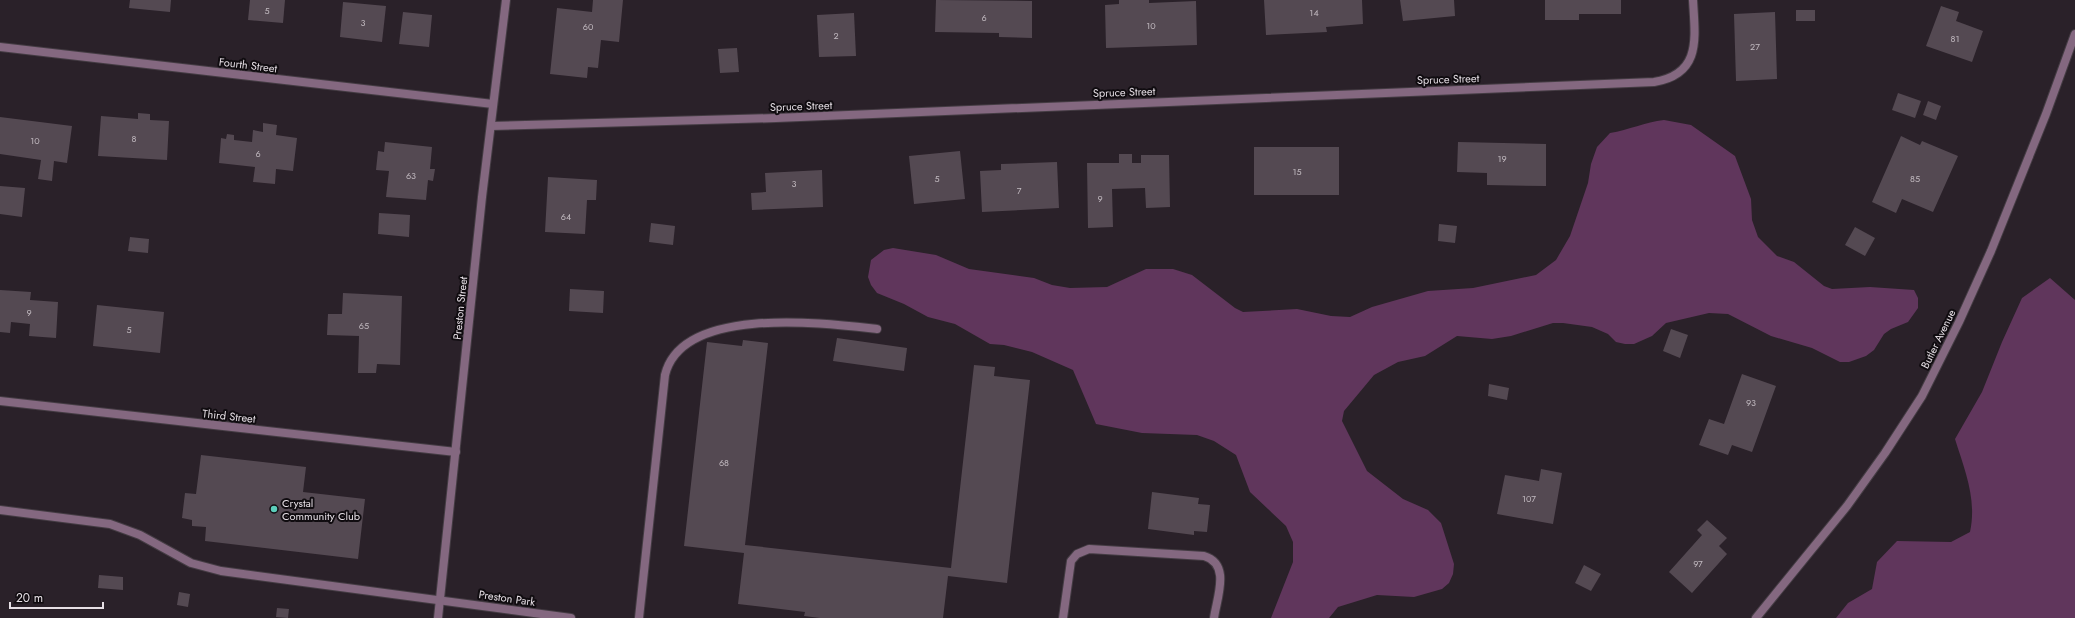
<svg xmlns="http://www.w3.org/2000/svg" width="2075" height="618" viewBox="0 0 2075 618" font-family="Jost,sans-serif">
	<rect width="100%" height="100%" fill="#2a2129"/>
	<!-- green -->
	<g fill="#60365c">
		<path d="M1664,120L1691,125L1735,156L1751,199L1752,220L1758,237L1777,256L1794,262L1824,286L1832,289L1870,287L1914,290L1918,298V308L1908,322L1891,329L1884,334L1874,350L1866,356L1849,362H1840L1812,348L1771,336L1728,314L1709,313L1666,323L1652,336L1634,344H1625L1616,342L1608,334L1592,327L1563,323H1553L1511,336L1492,339L1457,336L1425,356L1398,362L1374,375L1344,411L1342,421L1367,471L1403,499L1428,510L1441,523L1454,564L1453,574L1449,583L1442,589L1414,597L1377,595L1338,607L1329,618H1271L1293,562V542L1286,526L1250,492L1236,455L1214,441L1197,435L1142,433L1096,424L1073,370L1032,352L1004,345L990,344L955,324L928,317L904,304L877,293L871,285L868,277L871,260L884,250L893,248L936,255L969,269L1034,278L1052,285L1070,288L1107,287L1146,269H1173L1192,275L1235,308L1243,312L1297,309L1331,316L1350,317L1372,307L1428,291L1473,288L1536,275L1556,260L1570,236L1588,183L1591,164L1597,147L1610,133C1629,130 1645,122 1664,120Z"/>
		<path d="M2050,278L2075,300V618H1836L1848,603L1872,589L1877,562L1897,541L1951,542L1970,532C1977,499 1965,471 1955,439L1982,392L2002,342L2022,298Z"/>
	</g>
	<!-- building -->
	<g fill="#544952">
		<path d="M130,0H171L170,12L129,8Z"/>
		<path d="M250,0H285L283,23L248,20Z"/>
		<path d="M593,0H623L619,42L601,40L598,68L588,67L587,78L550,74L557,8L592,12Z"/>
		<path d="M936,0L1032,1V38L999,37V33L935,32Z"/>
		<path d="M1119,0H1149V3L1196,1L1197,45L1106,48L1105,5L1119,4Z"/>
		<path d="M1264,0H1362L1363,24L1326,27L1327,32L1266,35Z"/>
		<path d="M1400,0H1454L1455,16L1403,21Z"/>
		<path d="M1545,0H1621V14H1579V20H1545Z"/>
		<path d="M343,2L386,6L382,42L340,37Z"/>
		<path d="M1941,6L1959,12L1956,21L1983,31L1972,62L1926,46Z"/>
		<rect x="1796" y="10" width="19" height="11"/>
		<path d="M403,12L432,15L429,47L399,44Z"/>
		<path d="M1775,12L1777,79L1736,81L1734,14Z"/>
		<path d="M854,13L856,56L819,57L817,15Z"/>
		<path d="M737,48L739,72L720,73L718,49Z"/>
		<path d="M1898,93L1921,101L1915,118L1892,110Z"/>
		<path d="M1928,101L1941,106L1936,120L1923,115Z"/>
		<path d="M138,113L150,114V120L169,121L167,160L98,156L101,116L138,119Z"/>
		<path d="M0,117L72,126L67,163L54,161L52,181L38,179L41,160L0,154Z"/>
		<path d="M263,123L277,125L276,135L297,138L293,171L276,169L275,184L253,182L255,167L219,163L221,138L226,139L227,134L234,135V140L252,142L253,130L263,132Z"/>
		<path d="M1901,136L1920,145L1922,141L1958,156L1933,212L1902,199L1896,213L1872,202Z"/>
		<path d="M385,142L432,147L430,169H435L433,181L428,180L426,200L386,197L389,171L376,170L378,151L384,152Z"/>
		<path d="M1458,142L1546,144V186L1487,185V173L1457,172Z"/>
		<rect x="1254" y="147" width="85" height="48"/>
		<path d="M960,151L965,199L914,204L909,156Z"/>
		<path d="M1119,154H1132V163H1141V155H1169L1170,207L1146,208L1145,188L1112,189L1113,227L1088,228L1087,163H1119Z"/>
		<path d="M1057,162L1059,208L982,212L980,171L1001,170V164Z"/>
		<path d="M822,170L823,207L752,210L751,193L766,192L765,173Z"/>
		<path d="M548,177L597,180L596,200H587L585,234L545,232Z"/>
		<path d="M0,186L25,188L22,217L0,214Z"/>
		<path d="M379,213L410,215L409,237L378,234Z"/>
		<path d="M651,223L675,226L673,245L649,242Z"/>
		<path d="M1439,224L1457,226L1455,243L1438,241Z"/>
		<path d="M1855,227L1875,238L1865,256L1845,245Z"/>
		<path d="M130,237L149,239L148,253L128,251Z"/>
		<path d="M570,289L604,291L603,313L569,311Z"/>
		<path d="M0,290L31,292L30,300L58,302L56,338L29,336L30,324L11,322L10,333L0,332Z"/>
		<path d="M343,293L402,296L400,365L377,364L376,373H358L359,336L327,335L328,314H342Z"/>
		<path d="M97,305L164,312L160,353L93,346Z"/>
		<path d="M1671,329L1688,335L1680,358L1663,351Z"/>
		<path d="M837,338L907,348L904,371L833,361Z"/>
		<path d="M743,340L768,343L745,545L951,568L974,365L995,367L994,376L1030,380L1007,583L948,576L943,618H820L804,616L805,612L738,604L744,553L684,546L707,342L742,346Z"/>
		<path d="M1742,374L1776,386L1752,452L1732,445L1728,455L1699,445L1709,419L1724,424Z"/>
		<path d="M1489,384L1509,388L1507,400L1488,396Z"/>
		<path d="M201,455L306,467L303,492L365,499L358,559L205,541L206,527L192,526V520L182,518L185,493L196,494Z"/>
		<path d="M1541,469L1562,473L1553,524L1497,514L1505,475L1539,481Z"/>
		<path d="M1152,492L1199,498L1198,504L1210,505L1207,532L1194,531V535L1148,529Z"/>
		<path d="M1707,520L1727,538L1719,546L1727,554L1692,593L1669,572L1702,535L1697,530Z"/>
		<path d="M1584,565L1601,574L1591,591L1575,583Z"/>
		<path d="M99,575L123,577V590L98,588Z"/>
		<path d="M179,592L190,594L188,607L177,605Z"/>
		<path d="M277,608L289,609L288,618L276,617Z"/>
	</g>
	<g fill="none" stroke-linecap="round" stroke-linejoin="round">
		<defs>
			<g id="lane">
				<path d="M0,510L110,524L140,535L191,563L221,571L571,618"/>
				<path d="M639,618L665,375C682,305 824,323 877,329"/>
				<path d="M1063,618L1071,561L1077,554L1089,549L1204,556C1231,564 1217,597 1214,618"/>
			</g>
			<g id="street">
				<path d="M0,47L493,104"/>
				<path d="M491,126L776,118L1654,82C1702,74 1695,38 1693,0"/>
				<path d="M0,401L456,452"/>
				<path d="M438,618L482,197L506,0"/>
				<path d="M1756,618L1847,506L1885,453L1922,396L1959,322L1991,251L2046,114L2075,34"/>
			</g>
		</defs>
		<!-- lane casing -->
		<use href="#lane" stroke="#443c43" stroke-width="10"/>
		<!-- street casing -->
		<use href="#street" stroke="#443c43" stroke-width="10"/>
		<!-- lane -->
		<use href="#lane" stroke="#846880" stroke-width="8"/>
		<!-- street -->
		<use href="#street" stroke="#846880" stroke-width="8"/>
	</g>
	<!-- markers -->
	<circle fill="#5ccebb" stroke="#100c10" stroke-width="1.5" cx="274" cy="509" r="4"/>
	<g text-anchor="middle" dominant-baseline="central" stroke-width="4" stroke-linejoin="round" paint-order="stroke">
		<!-- number labels -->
		<g font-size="9" fill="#c2bac0">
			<text x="267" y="10">5</text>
			<text x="1314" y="12">14</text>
			<text x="984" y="17">6</text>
			<text x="363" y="22">3</text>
			<text x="1151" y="25">10</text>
			<text x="588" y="26">60</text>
			<text x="836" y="35">2</text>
			<text x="1955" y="38">81</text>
			<text x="1755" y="46">27</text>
			<text x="134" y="138">8</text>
			<text x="35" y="140">10</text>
			<text x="258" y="153">6</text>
			<text x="1502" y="158">19</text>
			<text x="1297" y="171">15</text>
			<text x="411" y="175">63</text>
			<text x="937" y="178">5</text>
			<text x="1915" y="178">85</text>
			<text x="794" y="183">3</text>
			<text x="1019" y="190">7</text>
			<text x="1100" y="198">9</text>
			<text x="566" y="216">64</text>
			<text x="29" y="312">9</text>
			<text x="364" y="325">65</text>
			<text x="129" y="329">5</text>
			<text x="1751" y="402">93</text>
			<text x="724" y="462">68</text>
			<text x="1529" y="498">107</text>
			<text x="1698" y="563">97</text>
		</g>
		<!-- street labels -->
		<g font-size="11" fill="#e6dfe5" stroke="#100c10">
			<text transform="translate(248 65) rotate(7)">Fourth Street</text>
			<text transform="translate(1448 79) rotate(-2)">Spruce Street</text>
			<text transform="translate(1124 92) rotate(-2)">Spruce Street</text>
			<text transform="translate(801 106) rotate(-2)">Spruce Street</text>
			<text transform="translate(460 308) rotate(-84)">Preston Street</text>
			<text transform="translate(1938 339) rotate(-64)">Butler Avenue</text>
			<text transform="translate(229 416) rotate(6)">Third Street</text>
			<text transform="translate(507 598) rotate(8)">Preston Park</text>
		</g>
		<!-- poi labels -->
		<g font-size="11" fill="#e6dfe5" stroke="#100c10" text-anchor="start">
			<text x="282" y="503">Crystal<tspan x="282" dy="13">Community Club</tspan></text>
		</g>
	</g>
	<!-- scale -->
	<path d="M10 602v6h93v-6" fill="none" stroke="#e6dfe5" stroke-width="2"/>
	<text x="16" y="602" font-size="12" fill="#e6dfe5" stroke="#100c10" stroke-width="3" paint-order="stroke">20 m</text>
</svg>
